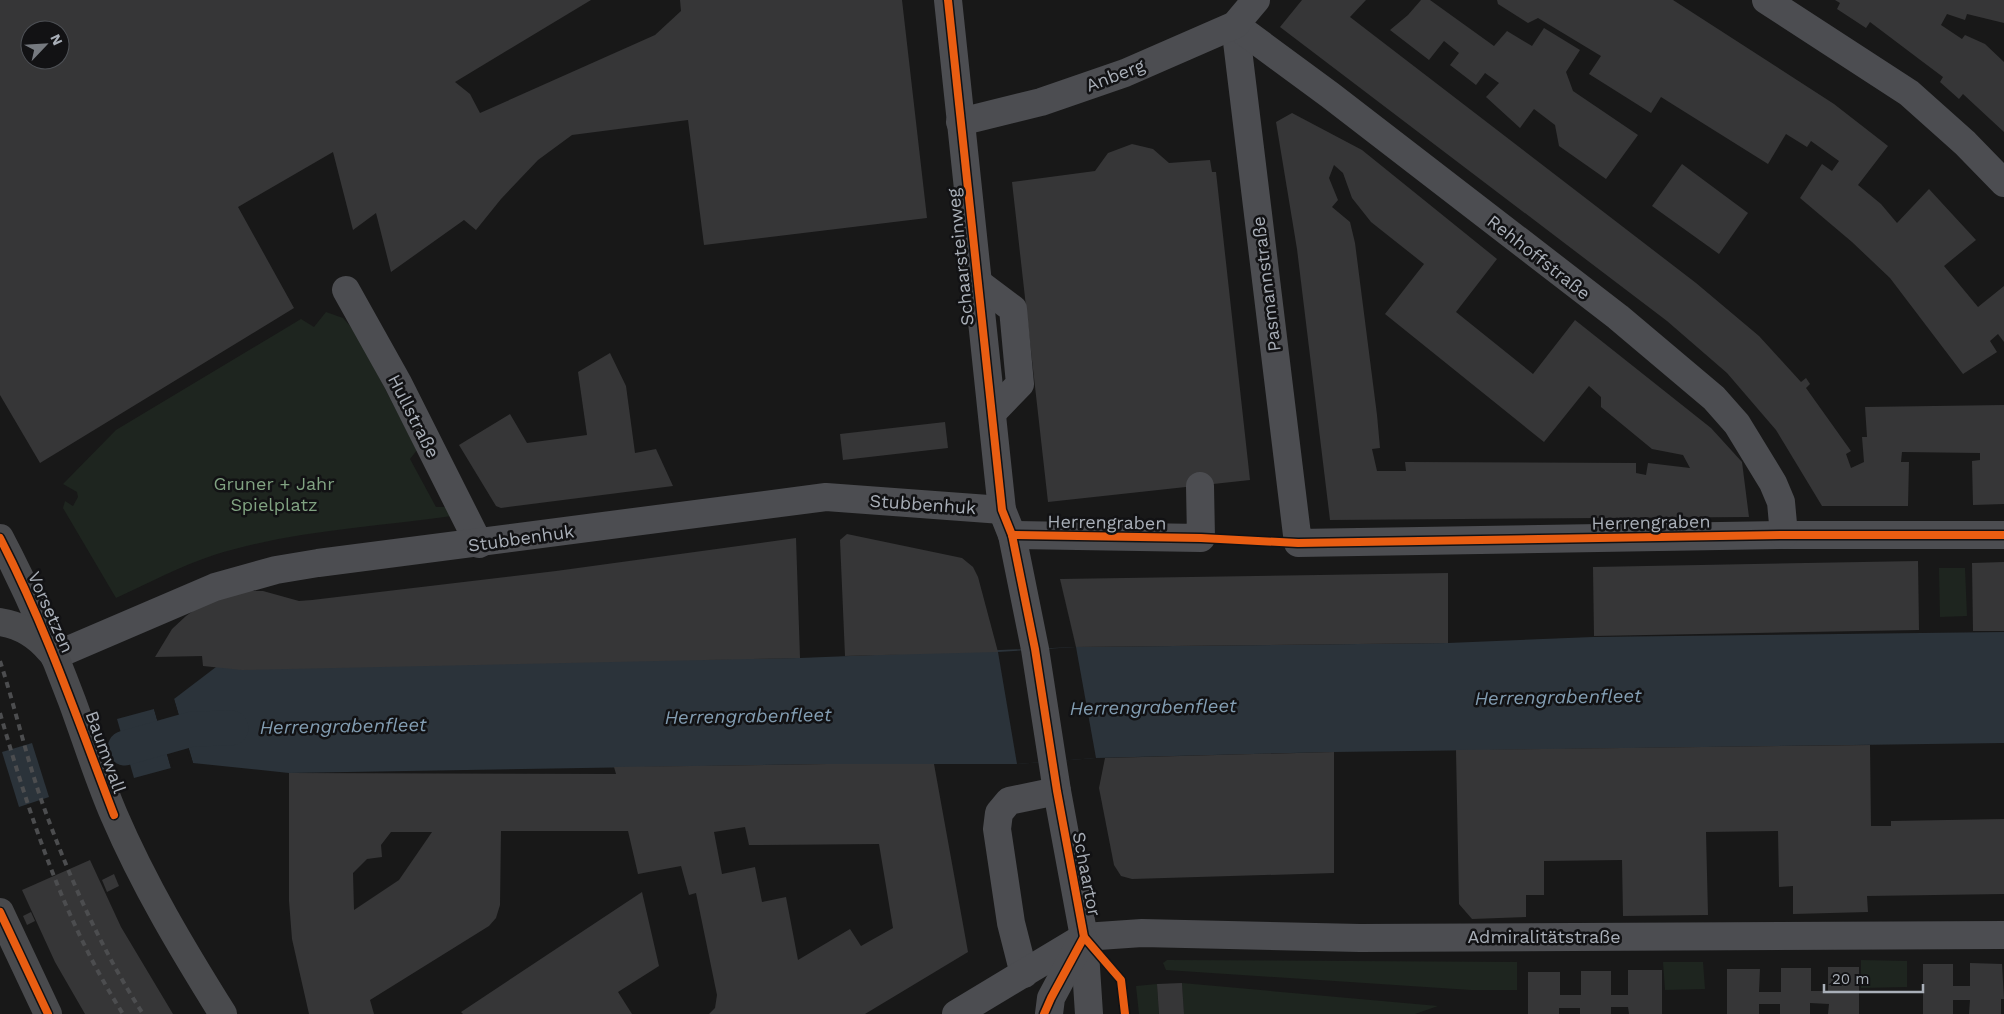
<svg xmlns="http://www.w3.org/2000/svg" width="2004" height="1014" viewBox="0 0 2004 1014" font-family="'Work Sans',sans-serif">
	<rect width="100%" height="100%" fill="#181818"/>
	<!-- green -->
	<g fill="#1e251f">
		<path d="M326,312L343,318L356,333L417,450L410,459L436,507H447L452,516C373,527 290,531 214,555C180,566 149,583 116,598L63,508L65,501L73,506L78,497L77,492L63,484L116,430L301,319L314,327Z"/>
		<path d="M1939,568H1965L1967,616L1940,617Z"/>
		<path d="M1167,960L1517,962V990H1471L1166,970L1163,963Z"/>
		<path d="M1861,960L1907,961V987L1861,988Z"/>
		<path d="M1663,962H1703L1705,989L1665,990Z"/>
		<path d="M1182,983L1438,1006L1415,1014H1184Z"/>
		<path d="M1157,984L1159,1014H1139L1136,986Z"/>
	</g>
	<!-- water -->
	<g fill="#2b333a">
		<path d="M2004,632V743L1334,752L1096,758L1017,764H826L289,773L193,763L174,699L216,667L800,658L1076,647L1448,643L1593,637Z"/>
		<path d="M154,709L171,768L134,778L117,719Z"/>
		<path d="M32,743L49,797L19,807L2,752Z"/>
	</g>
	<!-- pier -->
	<g fill="#181818">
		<path d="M1076,647L1096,758L1017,764L998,652Z"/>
		<path d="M174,699L193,763L191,764L172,700Z"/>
		<path d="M156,708L157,709L173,767L171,768L154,709Z"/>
	</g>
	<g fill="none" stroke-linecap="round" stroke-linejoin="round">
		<!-- canal -->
		<path stroke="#2b333a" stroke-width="35" d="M125,748L192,729L231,728"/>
	</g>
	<!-- building -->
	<g fill="#363637" fill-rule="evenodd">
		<path d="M0,0H591L455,82L470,94L480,113L655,35L681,11L680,0H902L927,218L704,245L688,120L572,135L538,160L501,199L476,230L464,220L391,272L376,213L353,230L333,152L238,207L294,308L40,463L0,395ZM30,30H60V60H30Z"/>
		<path d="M1302,0H1366L1350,17L1696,283L1759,336L1801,382L1806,378L1810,384L1806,388L1851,451L1846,454L1851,468L1864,462L1862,437H1867L1865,407L2004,405V504L1973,505L1972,461L1980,460V453L1902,452L1901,462H1909L1908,506H1822L1776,430L1727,373L1667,321L1280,27Z"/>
		<path d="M1421,0H1430L1494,46L1507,31L1532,46L1544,28L1580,50L1566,72L1573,91L1638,135L1606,179L1559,146L1555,125L1534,109L1520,128L1486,97L1499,83L1485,73L1476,85L1450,65L1459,53L1444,41L1429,60L1390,30L1408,15Z"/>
		<path d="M1497,0H1673L1834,104L1888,146L1858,185L1881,204L1897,223L1929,189L1976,240L1944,266L1978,307L2004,286V342L1998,334L1990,341L1997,352L1963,374L1890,278L1852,242L1800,198L1822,164L1832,171L1839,161L1811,141L1807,147L1786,134L1768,164L1661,97L1651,113L1589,74L1601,56L1538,18L1528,23L1498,4Z"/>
		<path d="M1835,0H2004V23L1967,14L1965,20L1947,14L1941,25L1962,39L1965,35L1985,44L2004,62V132L1963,94L1959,99L1940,82L1943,77L1919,59L1870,22L1866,28L1837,9L1840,3Z"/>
		<path d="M1292,113L1362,150L1497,259L1456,312L1533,374L1575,320L1711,428L1742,462L1749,517L1330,520L1297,249L1276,122ZM1334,165L1343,173L1352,198L1371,222L1424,264L1385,314L1544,442L1589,386L1601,397V407L1652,449L1683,455L1690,468L1648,463L1646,475L1636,473V463L1405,462L1406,471H1377L1372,449L1380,448L1377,415L1355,243L1350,222L1332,207L1338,200L1329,178Z"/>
		<path d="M1132,144L1153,149L1169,163L1210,160L1212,172H1216L1250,480L1048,502L1012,182L1095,171L1108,153Z"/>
		<path d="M1682,164L1748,213L1719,254L1652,206Z"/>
		<path d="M610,353L626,386L635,453L656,449L673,486L501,508L496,506L459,445L510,414L527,443L587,435L578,372Z"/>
		<path d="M945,422L948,448L843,460L840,434Z"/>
		<path d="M847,534L962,558L973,567L978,577L998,652L845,656L840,540Z"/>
		<path d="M796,538L800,658L242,670L203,666L202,656L155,657L172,629L186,616L204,603L245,591H263L299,601L312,600L556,571Z"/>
		<path d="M1918,561L1919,630L1594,636L1593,567Z"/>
		<path d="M2004,562V631H1973L1972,563Z"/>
		<path d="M1448,573V643L1076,647L1060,579Z"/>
		<path d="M1870,745L1871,826H1891V821L2004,819V894L1867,896L1868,912L1793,914V886L1779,887L1778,831L1706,832L1708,915L1623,916L1622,860L1544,861V895H1526V917L1472,919L1459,904L1456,750Z"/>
		<path d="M1334,752V873L1132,879L1121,876L1114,865L1099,788L1105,758Z"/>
		<path d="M826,764H934L968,952L865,1014H709L715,1008L717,995L696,893L689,895L681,866L638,874L628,831H501L500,905L496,918L489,926L370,1000L374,1014H309L292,939L289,901V773L616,774L614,767ZM745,827L749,845L879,844L893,928L861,946L850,929L798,960L786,897L762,902L755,867L722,874L714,832ZM391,832H432L399,880L354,910L353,873L367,859L382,857L381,845Z"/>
		<path d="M90,860L121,927L173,1014H85L55,962L22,890Z"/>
		<path d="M114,874L119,886L107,892L102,880Z"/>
		<path d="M642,892L659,966L618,992L632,1014H463L461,1012Z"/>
		<path d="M31,912L35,921L27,925L23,916Z"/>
		<path d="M1970,963L2002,964L2004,999H2001V1014H1969L1970,1000H1953V1014H1923V964H1953V986H1970Z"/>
		<path d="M1828,967H1859V1014H1828L1829,1004L1810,1003V1014H1780V1004H1759V1014H1727V969H1760L1759,992H1781V968H1811V991H1828Z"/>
		<path d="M1628,970H1662V1014H1629L1628,1007H1611V1014H1580V1008H1559V1014H1528V972H1560V995H1581V971H1611V995H1628Z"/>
		<path d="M1182,983L1184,1014H1159L1157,984Z"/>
	</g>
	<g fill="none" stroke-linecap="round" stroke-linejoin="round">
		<!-- minor -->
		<g stroke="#4c4d51" stroke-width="28">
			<path d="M948,0L1002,510L1012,535L1035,649L1057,791L1084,937L1089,1014"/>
			<path d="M1766,0L1909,93L1965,143L2004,183"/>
			<path d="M1235,25L1298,543L1784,535H2004"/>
			<path d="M1235,25L1330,95L1618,317L1714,398L1737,424L1773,483L1781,502L1784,535"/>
			<path d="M960,122L1041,102L1125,73L1235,25L1256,0"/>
			<path d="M977,282L1013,309L1020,384L992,413"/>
			<path d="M346,290L398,383L479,544"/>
			<path d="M1012,535L1201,538L1200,486"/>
			<path d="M54,656L215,587L276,570L318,563L826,497L1002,510"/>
			<path d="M1024,974L1011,923L997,829L999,813L1009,801L1057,791"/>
			<path d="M956,1014L1084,937L1142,933L1360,938L2004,935"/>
			<path d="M1049,1014L1051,998L1083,938"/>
		</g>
		<!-- major -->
		<g stroke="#494a4d" stroke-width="28">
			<path d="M0,538C28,591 51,645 72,701C86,739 98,778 114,815C144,885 183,950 223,1014"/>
			<path d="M0,622C20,625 37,635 50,651"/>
			<path d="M0,912L48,1014"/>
		</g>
		<!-- rail -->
		<g stroke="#4c4d4f" stroke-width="4" stroke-dasharray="6 5" stroke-linecap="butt">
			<path d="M0,661C15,707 26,756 42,802C68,875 101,949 143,1014"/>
			<path d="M0,713C30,817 64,921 123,1014"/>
		</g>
		<defs>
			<g id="cycleway">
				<path d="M948,0L1002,510L1012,535L1035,649L1057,791L1084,937L1051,998L1044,1014"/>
				<path d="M1012,535L1201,538L1298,543L1784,535H2004"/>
				<path d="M0,538C46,627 78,721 114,815"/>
				<path d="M0,912L48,1014"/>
				<path d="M1084,937L1121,980L1125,1014"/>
			</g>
		</defs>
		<!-- cycleway casing -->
		<use href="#cycleway" stroke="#121214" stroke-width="11"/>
		<!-- cycleway -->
		<use href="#cycleway" stroke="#e95d12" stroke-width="8"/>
	</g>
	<g text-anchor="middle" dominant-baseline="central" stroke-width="5" stroke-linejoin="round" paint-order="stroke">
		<!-- street labels -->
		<g font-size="18" fill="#a9afb8" stroke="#121214">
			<text transform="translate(1115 75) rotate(-21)">Anberg</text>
			<text transform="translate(960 257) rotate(-96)">Schaarsteinweg</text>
			<text transform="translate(1539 257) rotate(38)">Rehhoffstraße</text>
			<text transform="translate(1266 284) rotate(-97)">Pasmannstraße</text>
			<text transform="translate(414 416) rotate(63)">Hullstraße</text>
			<text transform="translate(923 504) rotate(4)">Stubbenhuk</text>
			<text transform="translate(1107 522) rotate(1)">Herrengraben</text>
			<text transform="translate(1651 522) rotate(-1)">Herrengraben</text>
			<text transform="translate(521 538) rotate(-8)">Stubbenhuk</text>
			<text transform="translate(51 612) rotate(66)">Vorsetzen</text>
			<text transform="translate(106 752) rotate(70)">Baumwall</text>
			<text transform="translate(1087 874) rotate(79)">Schaartor</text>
			<text x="1544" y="936">Admiralitätstraße</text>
		</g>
		<!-- park labels -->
		<g font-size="18" fill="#81a382" stroke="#121214">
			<text x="274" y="483">Gruner + Jahr<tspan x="274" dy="21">Spielplatz</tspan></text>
		</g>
		<!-- water labels -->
		<g font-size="19" font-style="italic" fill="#829db2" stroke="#121214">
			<text transform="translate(1558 697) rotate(-1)">Herrengrabenfleet</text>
			<text transform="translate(1153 707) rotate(-1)">Herrengrabenfleet</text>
			<text transform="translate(748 716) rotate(-1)">Herrengrabenfleet</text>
			<text transform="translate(343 726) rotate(-1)">Herrengrabenfleet</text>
		</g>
	</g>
	<!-- north arrow -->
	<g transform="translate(45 45) rotate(65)"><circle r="24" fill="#121214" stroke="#4e5156"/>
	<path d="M0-4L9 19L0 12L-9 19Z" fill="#767a80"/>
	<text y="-8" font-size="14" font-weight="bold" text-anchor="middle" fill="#a9afb8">N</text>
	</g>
	<!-- scale -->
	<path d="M1824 984v8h99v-8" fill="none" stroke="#a9afb8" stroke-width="2.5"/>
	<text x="1832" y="984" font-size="15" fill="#a9afb8" stroke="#121214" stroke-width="4" paint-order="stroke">20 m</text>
</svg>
